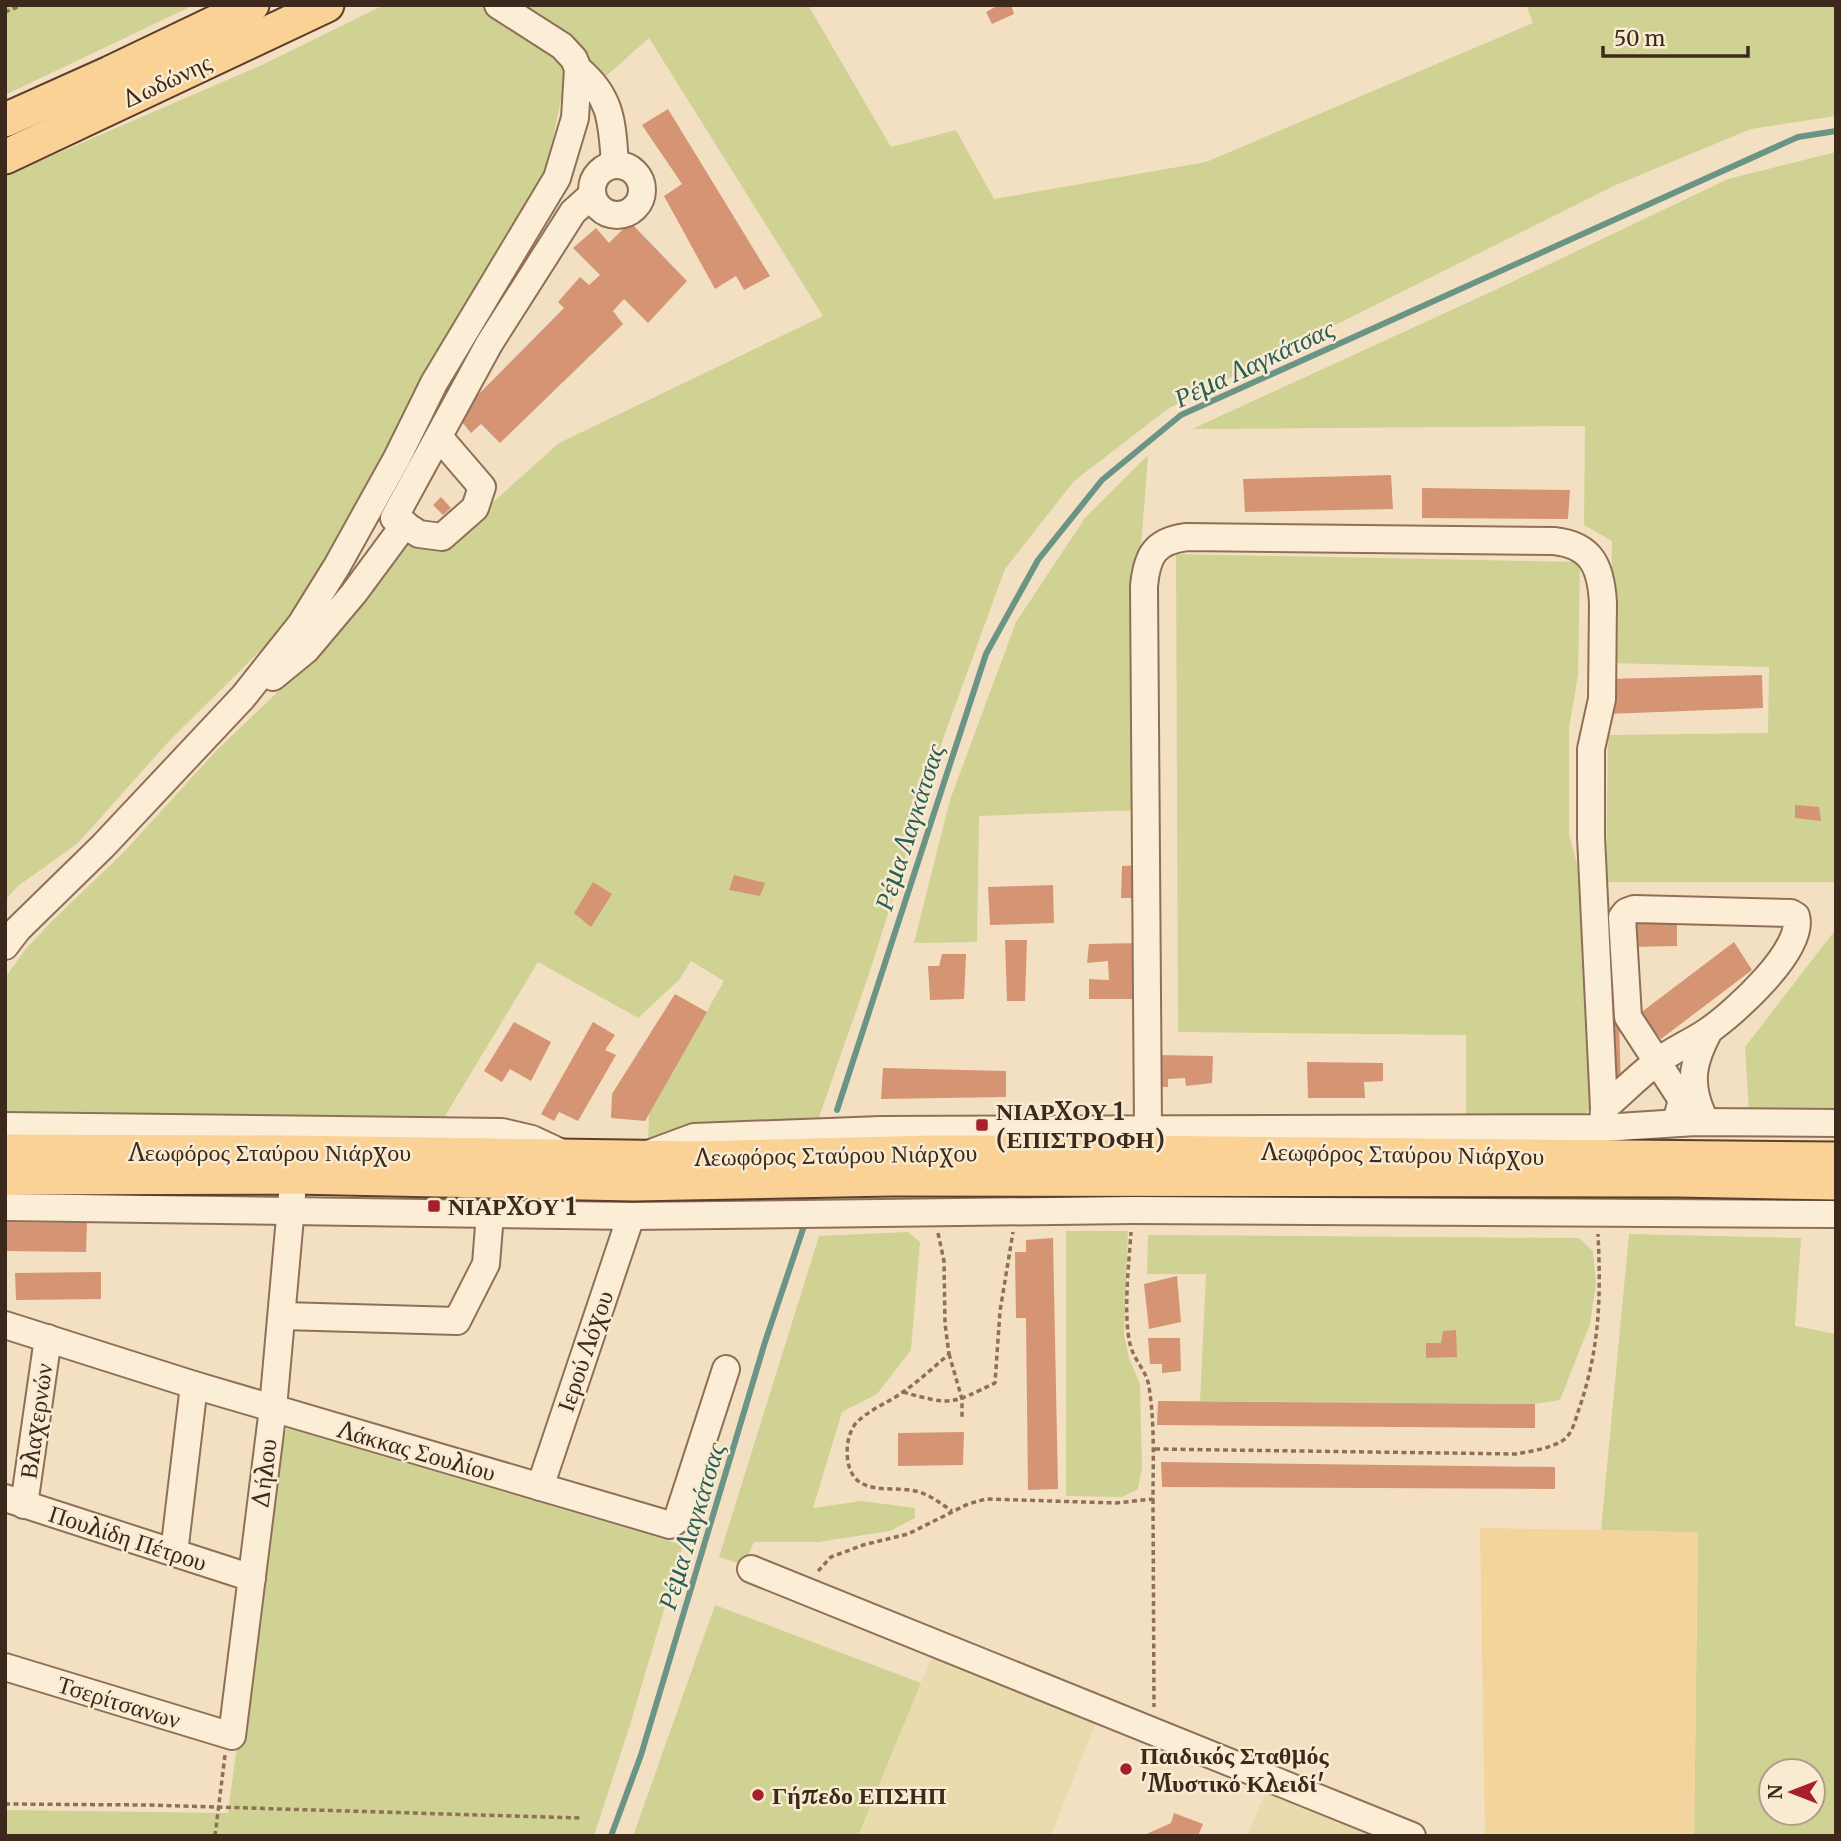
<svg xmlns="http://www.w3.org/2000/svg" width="1841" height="1841" viewBox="0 0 1841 1841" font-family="Merriweather,serif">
	<rect width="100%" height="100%" fill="#f3e0c2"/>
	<!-- farmland -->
	<g fill="#e9dbae">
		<path d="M933,1655L1096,1722L1051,1836H858Z"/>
		<path d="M1267,1789L1383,1836H1247Z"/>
	</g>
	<!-- green -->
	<g fill="#d0d294" fill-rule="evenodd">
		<path d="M5,5H194L5,95Z"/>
		<path d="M384,5H808L891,147L956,130L994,199L1206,162L1533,23L1526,5H1836V116L1751,129L1616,185L1169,408L1074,481L1005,569L943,739L869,974L817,1123L648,1138L649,1113L724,981L691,961L679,980L638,1018L538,962L439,1126L5,1118V978L25,950L51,922L124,852L215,752L342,630L386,575L397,543L443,547L559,443L823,316L649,38L603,79L566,75L546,173L295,610L268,643L170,740L77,844L18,886L5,900V176L264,64Z"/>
		<path d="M1836,152V882H1606L1608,735L1768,733L1769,667L1610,663L1612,541L1584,525L1585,426L1192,429L1495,290L1728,179Z"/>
		<path d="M1148,455L1139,574L1140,810L979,816L977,942L914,943L950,800L1016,622L1085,518Z"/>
		<path d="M1176,554L1580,562L1578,675L1569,728V835L1585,892L1597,1101L1576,1124L1466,1123V1035L1178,1032Z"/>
		<path d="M1836,929V1110L1749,1113L1745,1047Z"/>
		<path d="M1066,1231H1128L1124,1335L1129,1358L1140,1384L1142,1468L1138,1489L1122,1497L1066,1496Z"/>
		<path d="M908,1232L920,1242L911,1350L877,1394L842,1412L813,1508L862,1501L915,1508V1518L890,1531L818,1542H754L744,1565L719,1557L819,1236Z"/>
		<path d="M1629,1234L1801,1238L1795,1326L1836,1334V1836H1694L1698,1533L1601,1530ZM1771,1771H1813V1813H1771Z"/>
		<path d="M1148,1235L1579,1238L1593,1251L1596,1283L1590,1324L1560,1400L1535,1404L1200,1401L1206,1274H1147Z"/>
		<path d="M287,1428L683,1545L630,1725L594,1836H5V1810L228,1813L274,1464Z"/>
		<path d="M715,1605L921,1683L858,1836H633Z"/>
	</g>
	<!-- sand -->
	<path fill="#f2d49c" d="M1480,1528L1698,1532L1694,1836H1485Z"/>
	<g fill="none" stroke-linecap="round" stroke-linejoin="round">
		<!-- stream -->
		<g stroke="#6a9586" stroke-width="6">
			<path d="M837,1110L986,654L1038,560L1102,480L1181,415L1798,137L1836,131"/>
			<path d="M611,1836L641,1755L765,1342L804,1226"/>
		</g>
	</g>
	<!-- building -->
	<g fill="#d59473">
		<path d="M999,5H1011L1014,14L992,24L986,12Z"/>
		<path d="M668,109L770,276L744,290L736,276L715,289L664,196L682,184L642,125Z"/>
		<path d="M630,222L687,281L648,323L624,299L613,311L623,324L500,443L481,424L471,433L457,416L564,308L558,302L580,277L589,285L600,275L573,248L596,228L609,243Z"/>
		<path d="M1391,475L1393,509L1245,512L1243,479Z"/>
		<path d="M1422,488L1570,490L1568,519L1422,518Z"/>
		<path d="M441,497L451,508L443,515L433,505Z"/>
		<path d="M1762,675L1763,708L1606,714V679Z"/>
		<path d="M1795,805L1819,807L1821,821L1795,818Z"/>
		<path d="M1139,865V898H1121L1122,866Z"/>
		<path d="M734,875L765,883L760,896L729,890Z"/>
		<path d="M593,882L612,894L591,927L574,913Z"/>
		<path d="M1053,885L1054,923L990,925L988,887Z"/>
		<path d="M1630,917L1677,918V946L1632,947Z"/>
		<path d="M1005,940H1027L1025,1001H1007Z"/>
		<path d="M1734,942L1752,970L1661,1039L1639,1014Z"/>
		<path d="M1139,943L1138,999H1089V979L1109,980L1108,961L1087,963L1089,944Z"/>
		<path d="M942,954H966L964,999L930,1000L928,966H939Z"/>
		<path d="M1604,988H1618L1621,1087H1607Z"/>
		<path d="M675,994L707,1012L645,1121L611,1118L612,1094Z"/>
		<path d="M514,1022L551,1042L531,1081L510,1069L502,1082L484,1071Z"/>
		<path d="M593,1022L615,1035L605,1050L616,1055L578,1121L559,1112L554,1121L541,1114Z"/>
		<path d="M1157,1055L1213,1056L1212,1083L1186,1086L1185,1078L1168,1079V1087H1159Z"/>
		<path d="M1307,1062L1383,1063V1081L1364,1082L1365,1098H1308Z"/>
		<path d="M883,1068L1006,1071V1097L881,1099Z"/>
		<path d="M5,1222L87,1223L86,1252L5,1251Z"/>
		<path d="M1053,1238L1058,1489L1028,1490L1026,1318H1016L1015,1252H1026V1240Z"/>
		<path d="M101,1272V1299L16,1300L15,1273Z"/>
		<path d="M1177,1276L1181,1322L1149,1329L1144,1284Z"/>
		<path d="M1456,1330L1457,1357L1426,1358V1343H1441L1443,1331Z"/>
		<path d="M1148,1338H1180L1181,1371L1162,1373V1364H1150Z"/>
		<path d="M1158,1401L1535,1404V1428L1157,1425Z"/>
		<path d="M964,1432L963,1465L898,1466V1433Z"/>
		<path d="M1161,1462L1555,1467V1489L1162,1487Z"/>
		<path d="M1174,1813L1203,1824L1198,1836H1142L1171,1823Z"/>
	</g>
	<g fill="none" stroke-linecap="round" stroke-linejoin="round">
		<defs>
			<g id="minor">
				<path d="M578,69C612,97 612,123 615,164"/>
				<circle cx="617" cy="190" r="25"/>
				<path d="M439,437L482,487L475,508L442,537L419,534L394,518L489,344L573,212L592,195"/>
				<path d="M273,677L306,650L354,593L405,524"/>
				<path d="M5,946L18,929L103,846L243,697L301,624L337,566L397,458L434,383L557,178L575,118L578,69L574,59L562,46L498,5"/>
				<path d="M1604,1108C1622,1093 1639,1075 1657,1062C1673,1050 1692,1042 1708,1031C1733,1014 1806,949 1796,916L1791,913L1634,909L1626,912L1622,917L1628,1017L1682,1100L1676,1122"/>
				<path d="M1702,1114C1688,1082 1693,1061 1709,1031"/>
				<path d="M5,1126L502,1132L532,1139L562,1153"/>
				<path d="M1148,1129L1144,586C1147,555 1155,541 1187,537L1554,541C1592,545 1601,567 1603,603L1602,699L1591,749V837L1604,1108L1603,1128"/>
				<path d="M648,1154L694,1137L881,1130L1603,1128L1695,1122L1836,1123"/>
				<path d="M5,1207L631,1216L1132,1210L1836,1214"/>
				<path d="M283,1316L457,1321L486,1264L490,1214"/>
				<path d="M5,1325L194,1385L670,1525L677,1520L726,1369"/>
				<path d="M540,1487L631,1216"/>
				<path d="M5,1498L252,1578"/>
				<path d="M24,1505L48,1338"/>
				<path d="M174,1553L194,1385"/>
				<path d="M751,1569L1412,1836"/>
				<path d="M5,1667L232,1736L273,1408L292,1195"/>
			</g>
			<g id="major">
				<path d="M5,120L110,73L252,5"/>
				<path d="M5,157L327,5"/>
				<path d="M5,1151L291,1152L694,1158L933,1152H1123L1836,1159"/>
				<path d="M5,1178L294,1177L634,1184L891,1179L1677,1180L1836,1183"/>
			</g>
		</defs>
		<!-- minor casing -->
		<use href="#minor" stroke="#8f7057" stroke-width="30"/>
		<!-- major casing -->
		<use href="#major" stroke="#5c3e2b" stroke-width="37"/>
		<!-- path -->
		<g stroke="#8f7057" stroke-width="3.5" stroke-dasharray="5 3.5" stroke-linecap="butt">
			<path d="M5,12L22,5"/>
			<path d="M938,1233L944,1261L945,1324L949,1354C934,1367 920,1380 903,1392C889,1402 871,1409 858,1421C843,1435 843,1473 861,1483C877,1492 898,1487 915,1491C929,1494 940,1503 952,1511"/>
			<path d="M949,1354L962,1399V1417"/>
			<path d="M903,1392C952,1406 951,1404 995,1383L1000,1311L1013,1232"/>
			<path d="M1155,1449L1516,1454C1531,1451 1549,1449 1562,1441C1573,1434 1575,1420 1579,1409C1600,1348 1601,1296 1598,1234"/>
			<path d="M1153,1499L1154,1707"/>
			<path d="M818,1571L831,1557L863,1545L908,1534L968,1504L986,1499L1116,1503L1153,1499C1153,1462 1155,1425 1149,1387C1147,1371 1134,1361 1130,1344C1123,1314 1129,1263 1131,1232"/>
			<path d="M5,1804L148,1805L580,1818"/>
			<path d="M215,1836L225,1755"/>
		</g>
		<!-- minor -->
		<use href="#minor" stroke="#fceed6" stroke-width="26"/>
		<!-- major -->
		<use href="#major" stroke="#fad296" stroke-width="33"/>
	</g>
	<!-- markers -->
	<g fill="#a5202c" stroke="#f9ebd2" stroke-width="2.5">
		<rect x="975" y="1118" width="14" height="14" rx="3.5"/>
		<rect x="427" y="1199" width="14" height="14" rx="3.5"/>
		<circle cx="1126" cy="1769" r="7"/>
		<circle cx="758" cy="1795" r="7"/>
	</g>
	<g text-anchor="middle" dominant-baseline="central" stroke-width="5" stroke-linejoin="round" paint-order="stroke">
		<!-- street labels -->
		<g font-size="24" fill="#3d291c" stroke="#f9ebd2">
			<text transform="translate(166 81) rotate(-25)">Δωδώνης</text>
			<text x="270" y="1152">Λεωφόρος Σταύρου Νιάρχου</text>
			<text transform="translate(1403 1154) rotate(1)">Λεωφόρος Σταύρου Νιάρχου</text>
			<text transform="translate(836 1155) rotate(-1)">Λεωφόρος Σταύρου Νιάρχου</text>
			<text transform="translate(585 1351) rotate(-71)">Ιερού Λόχου</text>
			<text transform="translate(36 1421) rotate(-82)">Βλαχερνών</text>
			<text transform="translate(417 1451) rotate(16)">Λάκκας Σουλίου</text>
			<text transform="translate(264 1474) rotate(-83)">Δήλου</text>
			<text transform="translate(128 1538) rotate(18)">Πουλίδη Πέτρου</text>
			<text transform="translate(119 1702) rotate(17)">Τσερίτσανων</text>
		</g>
		<!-- poi labels -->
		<g font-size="24" font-weight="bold" fill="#3d291c" stroke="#f9ebd2" text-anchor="start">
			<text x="996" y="1111">ΝΙΑΡΧΟΥ 1<tspan x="996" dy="28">(ΕΠΙΣΤΡΟΦΗ)</tspan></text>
			<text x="448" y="1206">ΝΙΑΡΧΟΥ 1</text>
			<text x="1140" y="1755">Παιδικός Σταθμός<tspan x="1140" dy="28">'Μυστικό Κλειδί'</tspan></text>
			<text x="772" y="1795">Γήπεδο ΕΠΣΗΠ</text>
		</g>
		<!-- water labels -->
		<g font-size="26" font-style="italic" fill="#2a5f57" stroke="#f9ebd2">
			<text transform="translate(1254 363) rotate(-25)">Ρέμα Λαγκάτσας</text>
			<text transform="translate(909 827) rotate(-72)">Ρέμα Λαγκάτσας</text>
			<text transform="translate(691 1526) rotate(-73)">Ρέμα Λαγκάτσας</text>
		</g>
	</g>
	<!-- border -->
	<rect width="1841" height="1841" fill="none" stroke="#3d291c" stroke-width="14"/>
	<!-- north arrow -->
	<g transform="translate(1792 1792) rotate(270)"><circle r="33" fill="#f9ebd2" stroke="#ae9d89" stroke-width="2"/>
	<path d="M0-5L12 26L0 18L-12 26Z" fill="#a5202c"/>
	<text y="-10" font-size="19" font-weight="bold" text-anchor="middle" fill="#3d291c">N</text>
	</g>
	<!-- scale -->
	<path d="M1603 46v10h145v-10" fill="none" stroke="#3d291c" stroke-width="3.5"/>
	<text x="1614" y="46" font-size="21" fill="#3d291c" stroke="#f9ebd2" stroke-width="5" paint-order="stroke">50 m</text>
</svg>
